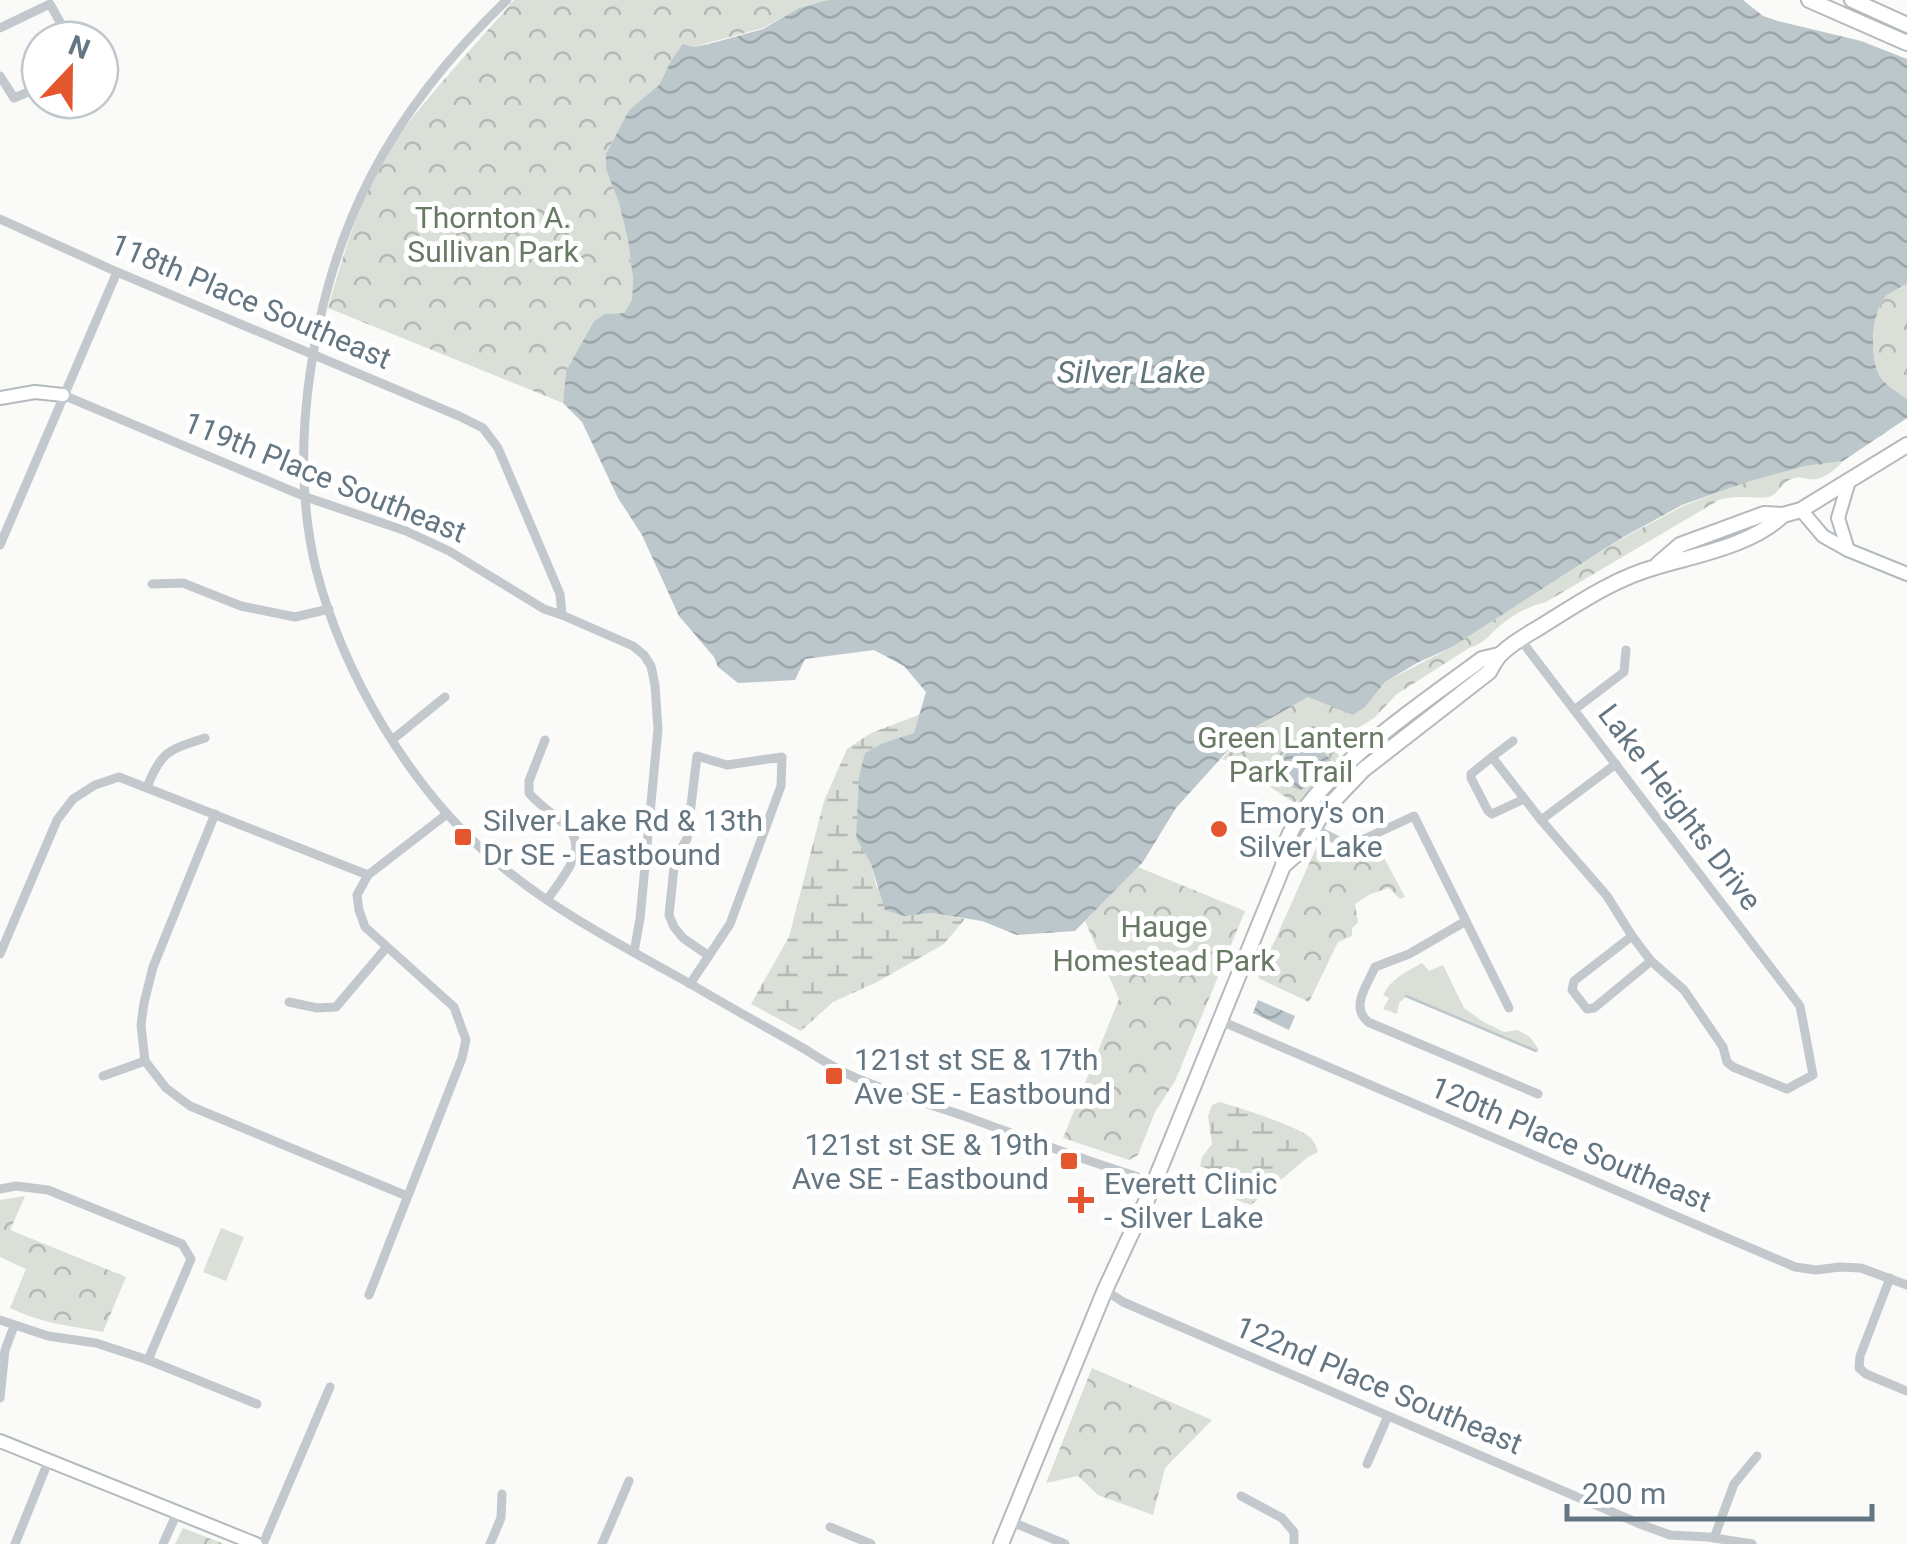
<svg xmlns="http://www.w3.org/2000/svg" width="1907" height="1544" viewBox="0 0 1907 1544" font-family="Roboto,sans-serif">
	<defs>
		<pattern id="forest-crowns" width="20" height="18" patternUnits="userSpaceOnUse" patternTransform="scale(2.5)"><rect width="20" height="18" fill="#dadfd7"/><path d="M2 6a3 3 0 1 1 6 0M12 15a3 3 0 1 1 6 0" fill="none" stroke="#b4b9b4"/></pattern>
		<pattern id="wetland-marsh" width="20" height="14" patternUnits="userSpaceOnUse" patternTransform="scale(2.5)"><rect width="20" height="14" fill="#dadfd7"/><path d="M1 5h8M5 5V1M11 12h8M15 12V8" fill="none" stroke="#b4b9b4"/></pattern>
		<pattern id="water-waves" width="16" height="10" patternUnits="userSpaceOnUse" patternTransform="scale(2.5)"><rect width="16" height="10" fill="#bbc7cb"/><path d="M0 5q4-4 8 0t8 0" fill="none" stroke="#9ca6aa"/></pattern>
	</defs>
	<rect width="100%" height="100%" fill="#fafaf8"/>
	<!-- grass -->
	<g fill="#dadfd7">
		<path d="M1422,963L1429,971L1443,965L1464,1008L1482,1021L1504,1032L1518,1030L1530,1037L1539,1050L1536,1051L1407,996L1399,1003L1397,1014L1383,1009L1389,998L1383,995C1392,978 1406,972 1422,963Z"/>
		<path d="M221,1228L244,1237L226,1281L203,1272Z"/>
	</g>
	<!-- forest -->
	<g fill="url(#forest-crowns)">
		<path d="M514,0H828L799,8L763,28L693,47L671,61L659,85L629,110L606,154V169L619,203L628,240L633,279L632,300L624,313L605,314L594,321L566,371L563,403L328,308C345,248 365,181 403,130C437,85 477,43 514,0Z"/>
		<path d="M1907,283V399C1899,393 1888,387 1882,379C1868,362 1871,310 1887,295C1893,291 1900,289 1907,283Z"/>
		<path d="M1843,461C1838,468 1826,477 1817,479C1804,481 1801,473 1786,482C1778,488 1778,495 1768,497C1749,499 1740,494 1719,500L1546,602C1530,606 1515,613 1502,624C1490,633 1485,644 1469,648L1397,694L1374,718L1337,741L1329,742L1342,760L1306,800L1293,802L1236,764L1222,759L1243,735L1308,697L1366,706L1385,682L1452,647L1616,542L1683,506L1743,483L1806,466Z"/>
		<path d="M1317,846C1342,856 1355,863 1381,852L1405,897L1400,899L1389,888L1370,894L1355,904L1358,923L1352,928V936L1338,942L1309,1002L1258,978Z"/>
		<path d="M1138,867L1245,911L1175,1081L1155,1112L1138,1155L1129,1160L1063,1138L1119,999L1085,921Z"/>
		<path d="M25,1196L10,1230L126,1277L103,1332C70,1326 40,1323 10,1308L26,1269L0,1257V1200Z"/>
		<path d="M1092,1368L1212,1420L1165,1468L1153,1515L1098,1495L1078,1476L1046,1483Z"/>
		<path d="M183,1528L224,1544H175Z"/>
	</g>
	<!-- wetland -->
	<g fill="url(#wetland-marsh)">
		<path d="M921,714L914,733L883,743L859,808L856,838L871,864L877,888L904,916L932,913L965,919L944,944L877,982L833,1002L801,1031L751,1004L789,937L824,801L847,749L871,733Z"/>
		<path d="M1219,1102C1236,1106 1299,1127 1311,1138C1315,1143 1316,1146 1318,1152L1308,1157L1251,1205C1237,1200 1226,1198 1224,1181L1209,1169L1200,1166L1202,1157L1212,1144L1208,1116L1212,1105Z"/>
	</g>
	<!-- water -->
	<g fill="url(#water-waves)">
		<path d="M828,0H1743L1763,16L1778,21L1861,41L1907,59V283C1900,288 1893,291 1887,295C1871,310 1868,362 1882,379C1888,387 1899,393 1907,399V418L1843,461L1806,466L1747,482L1682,505L1620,539L1452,647L1417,663L1385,682L1366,706L1353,715L1308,697L1242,735L1176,808L1143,862L1075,931L1017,935L982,921L932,913L904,916L885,910L871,864L856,838L859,777L865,753L883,743L914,733L926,692L904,666L874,650L805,659L795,680L738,683L718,667L714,657L679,616L642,535L618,498L582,422L563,403L566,371L594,321L605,314L624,313L632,300L633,279L628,240L619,203L606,169V154L629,110L659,85L671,61L683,44L693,47L709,44L763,29L799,8Z"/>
		<path d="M1299,747L1323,752L1331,760L1324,769H1317L1311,782L1301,790L1288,786L1275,777L1274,770L1289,750Z"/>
		<path d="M1258,1000L1295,1016L1289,1030L1253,1013Z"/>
	</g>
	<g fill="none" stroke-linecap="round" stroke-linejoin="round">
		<!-- stream -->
		<path stroke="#bbc7cb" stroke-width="2.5" d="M1406,996L1536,1051"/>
		<defs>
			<g id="secondary">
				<path d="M0,398L35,392L63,395"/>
				<path d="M1801,510L1823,536L1848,550L1907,574"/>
				<path d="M1848,550L1838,518L1849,481"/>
				<path d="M0,1441L256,1544"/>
			</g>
			<g id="primary">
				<path d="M1809,0L1907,43"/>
				<path d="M1852,0L1907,25"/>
				<path d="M1658,564L1680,545L1764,514L1783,515L1801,510L1907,445"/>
				<path d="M1283,866L1300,851L1324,811L1363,770L1489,672C1493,665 1496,658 1502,653C1513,642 1527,635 1540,627C1577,604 1615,578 1656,567C1696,555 1753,545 1783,515"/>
				<path d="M1001,1544L1105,1290L1150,1193L1283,866C1284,859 1284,850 1286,843C1309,777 1426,701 1482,659L1499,655"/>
			</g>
		</defs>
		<!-- secondary casing -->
		<use href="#secondary" stroke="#b3babf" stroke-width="16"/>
		<!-- primary casing -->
		<use href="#primary" stroke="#b5babe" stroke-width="18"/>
		<!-- street -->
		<g stroke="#c3c8cc" stroke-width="9">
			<path d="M507,0C390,112 328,227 308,389C301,448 302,511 316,569C343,674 410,788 493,859C551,909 622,946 689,983C726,1005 764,1026 801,1047C818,1057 835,1069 854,1077C890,1093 930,1104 967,1117C1029,1140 1091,1162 1154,1182"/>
			<path d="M0,28L50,4L70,40"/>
			<path d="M0,76L14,98L40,87"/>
			<path d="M0,219L117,272L459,416L483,428L498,448L560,594L562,615L633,646L644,655L651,666L655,685L658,729L640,919L634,952"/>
			<path d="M63,395L306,497L406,531L449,551L544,609L562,615"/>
			<path d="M0,545L117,272"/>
			<path d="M152,584L183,583L241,606L295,617L329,609"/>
			<path d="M1520,639L1800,1006L1813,1075L1787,1089L1733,1067L1727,1062L1723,1047L1684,990L1651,961L1632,936L1607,896L1541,820L1492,757L1471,774V778L1488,811L1492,814L1524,799"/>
			<path d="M1574,710L1624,672L1626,650"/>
			<path d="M392,740L445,697"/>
			<path d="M545,740L529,781V793C540,807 564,820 572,833C586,854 558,883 547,900"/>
			<path d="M1492,757L1513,741"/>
			<path d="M147,787C162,750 169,750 205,738"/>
			<path d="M215,814L153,967L144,1003L141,1025L145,1061L166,1088L190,1106L407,1196"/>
			<path d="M1541,820L1616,764"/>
			<path d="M1313,828L1349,846L1414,816L1509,1008"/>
			<path d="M1466,921L1409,954L1375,967C1367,986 1350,1006 1368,1022L1538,1094"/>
			<path d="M1632,936L1574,981L1572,990L1587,1009L1594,1008L1651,961"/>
			<path d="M0,954L57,820L73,799L95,785L119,777L368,875"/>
			<path d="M690,984L730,924L781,786L782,757L727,765L697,756L687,839L675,858L669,915L674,927L683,938L709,956"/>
			<path d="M289,1002L317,1008L336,1007L386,948"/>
			<path d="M1221,1021L1795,1267L1816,1270L1840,1267L1861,1268L1907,1285"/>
			<path d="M103,1076L145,1061"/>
			<path d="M0,1189L16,1186L48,1190L182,1244L191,1259L148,1360"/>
			<path d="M1890,1278L1860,1356L1859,1368L1866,1374L1907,1391"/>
			<path d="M1105,1290L1123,1302L1640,1524L1670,1535L1708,1537L1752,1544"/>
			<path d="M369,1295L462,1058L466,1040L454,1007L365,927L359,910L357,895L368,875L447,814"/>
			<path d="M0,1320L48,1336L96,1343L148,1360L257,1404"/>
			<path d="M0,1398L5,1350L14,1326"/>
			<path d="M1367,1464L1388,1416"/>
			<path d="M1241,1496L1282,1518L1294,1532V1544"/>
			<path d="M1010,1521L1065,1544"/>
			<path d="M830,1527L871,1544"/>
			<path d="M1714,1538L1734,1484L1757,1456"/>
			<path d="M15,1544L48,1462"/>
			<path d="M163,1544L177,1513"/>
			<path d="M263,1544L330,1387"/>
			<path d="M490,1544L501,1518L502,1494"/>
			<path d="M602,1544L629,1481"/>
		</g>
		<!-- secondary -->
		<use href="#secondary" stroke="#fff" stroke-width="12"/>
		<!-- primary -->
		<use href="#primary" stroke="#fff" stroke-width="14"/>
	</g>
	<!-- markers -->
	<g fill="#e4572e" stroke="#fff" stroke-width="4">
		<circle cx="1219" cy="829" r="10"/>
		<rect x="453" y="827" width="20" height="20" rx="5"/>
		<rect x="824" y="1066" width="20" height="20" rx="5"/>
		<rect x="1059" y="1151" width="20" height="20" rx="5"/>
		<path d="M1076 1185h10v10h10v10h-10v10h-10v-10h-10v-10h10z"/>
	</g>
	<g text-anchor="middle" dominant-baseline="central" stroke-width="10" stroke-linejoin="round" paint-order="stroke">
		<!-- park labels -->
		<g font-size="30" fill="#687a64" stroke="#fff">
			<text x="493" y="217">Thornton A.<tspan x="493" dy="34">Sullivan Park</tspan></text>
			<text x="1291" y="737">Green Lantern<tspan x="1291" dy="34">Park Trail</tspan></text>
			<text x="1164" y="926">Hauge<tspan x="1164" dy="34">Homestead Park</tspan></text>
		</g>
		<!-- street labels -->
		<g font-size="30" fill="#657683" stroke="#fff">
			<text transform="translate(251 301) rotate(23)">118th Place Southeast</text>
			<text transform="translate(325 477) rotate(22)">119th Place Southeast</text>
			<text transform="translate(1680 807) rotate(53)">Lake Heights Drive</text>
			<text transform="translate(1571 1144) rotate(23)">120th Place Southeast</text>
			<text transform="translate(1379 1385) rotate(23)">122nd Place Southeast</text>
		</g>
		<!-- poi labels -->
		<g font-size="30" fill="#657683" stroke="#fff" text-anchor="start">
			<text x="1239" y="812">Emory's on<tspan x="1239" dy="34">Silver Lake</tspan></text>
			<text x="483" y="820">Silver Lake Rd &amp; 13th<tspan x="483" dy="34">Dr SE - Eastbound</tspan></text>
			<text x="854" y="1059">121st st SE &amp; 17th<tspan x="854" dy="34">Ave SE - Eastbound</tspan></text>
			<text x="1049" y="1144" text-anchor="end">121st st SE &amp; 19th<tspan x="1049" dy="34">Ave SE - Eastbound</tspan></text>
			<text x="1104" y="1183">Everett Clinic<tspan x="1104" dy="34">- Silver Lake</tspan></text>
		</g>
		<!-- water labels -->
		<g font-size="32" font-style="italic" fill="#60757c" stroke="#fff">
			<text x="1131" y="372">Silver Lake</text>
		</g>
	</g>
	<!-- north arrow -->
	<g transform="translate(70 70) rotate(22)"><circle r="48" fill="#ffffff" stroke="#c1c8cd" stroke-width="2.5"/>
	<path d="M0-8L18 38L0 25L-18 38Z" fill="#e4572e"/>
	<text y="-15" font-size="28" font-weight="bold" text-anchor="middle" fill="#657683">N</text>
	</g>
	<!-- scale -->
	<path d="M1567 1504v15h305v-15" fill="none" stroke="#657683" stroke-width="5"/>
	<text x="1582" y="1504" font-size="30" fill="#657683" stroke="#ffffff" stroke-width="8" paint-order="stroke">200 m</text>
</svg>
